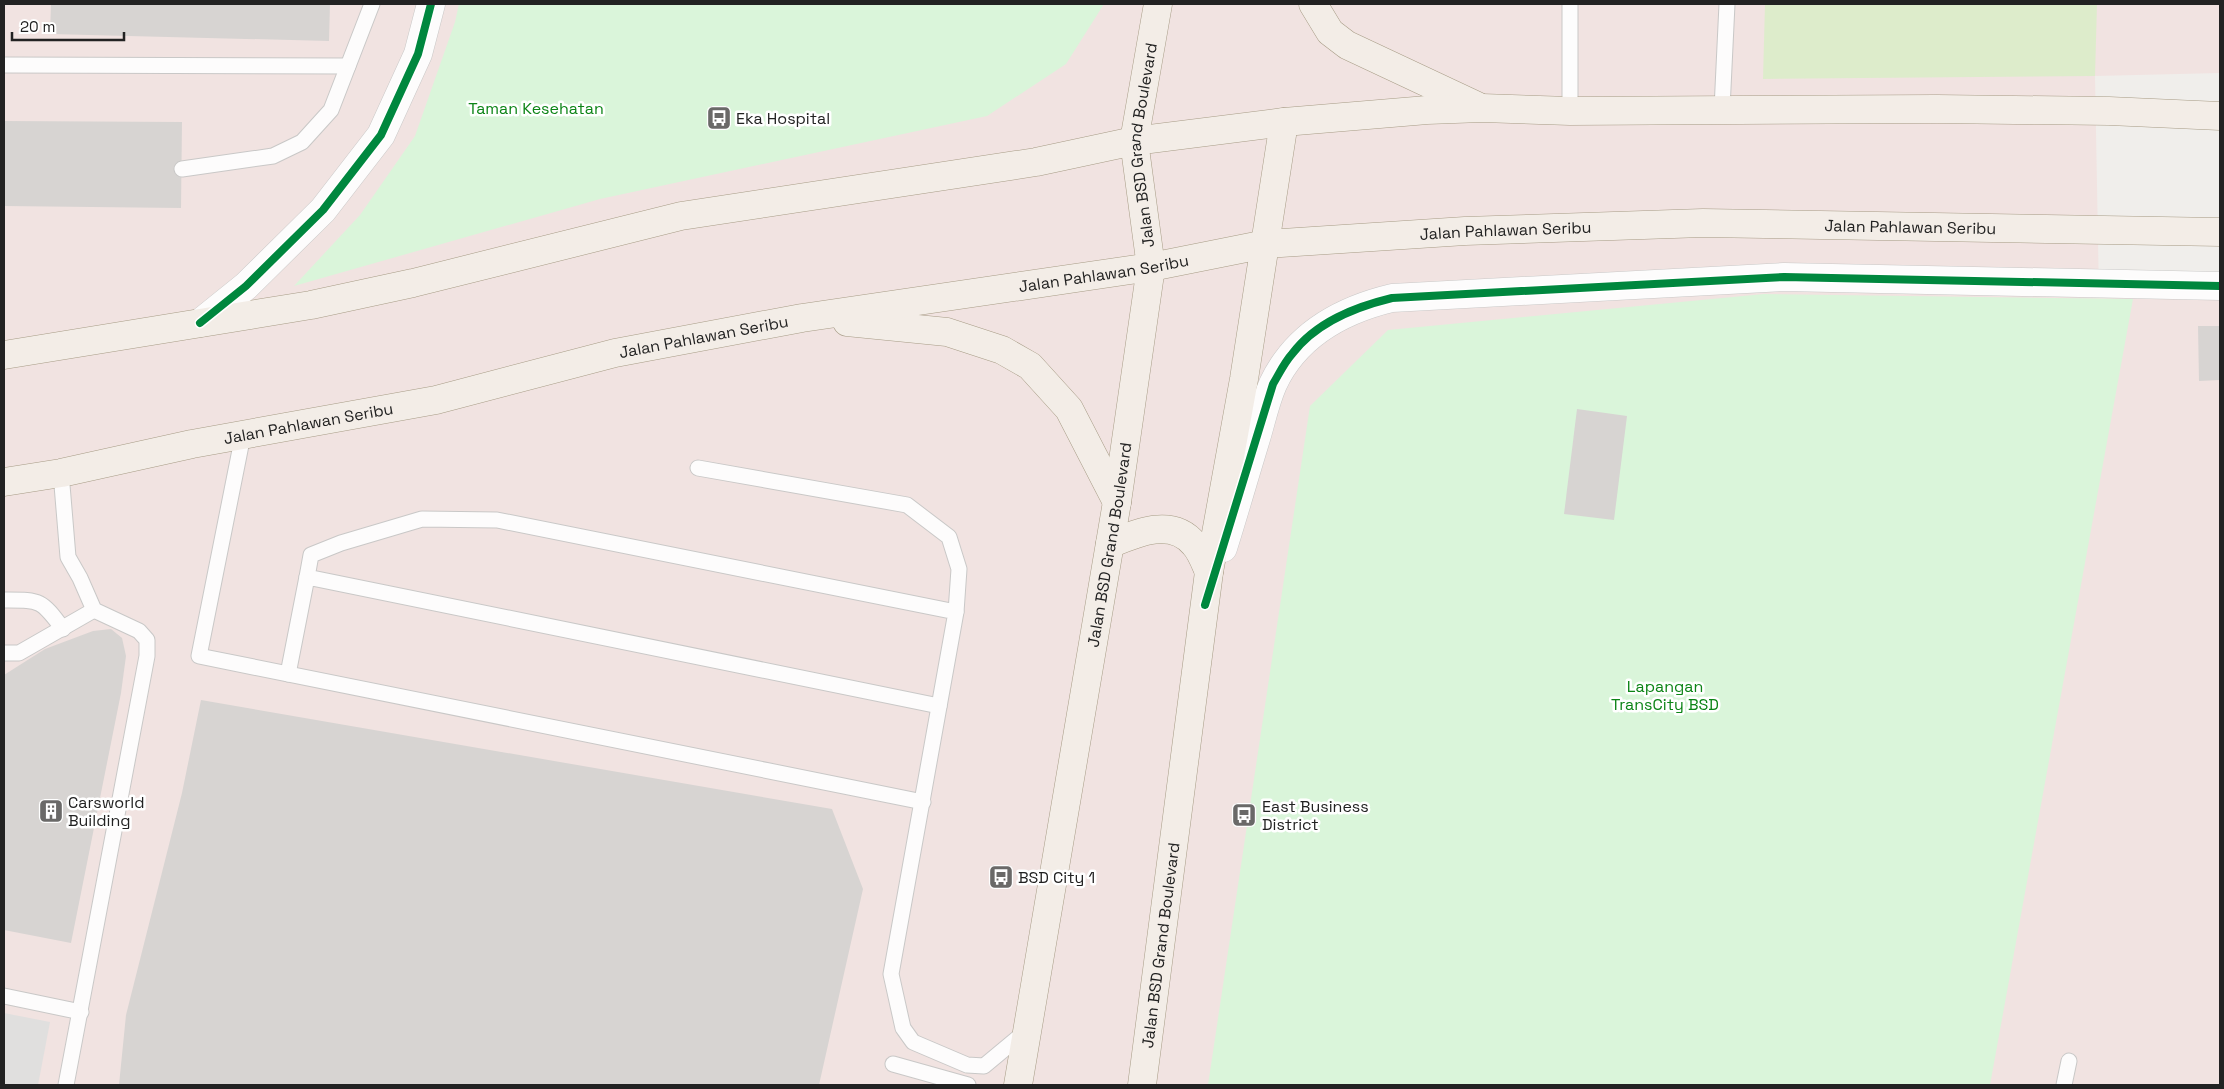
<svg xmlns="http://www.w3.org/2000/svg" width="2224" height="1089" viewBox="0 0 2224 1089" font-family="'Space Grotesk',sans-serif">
	<rect width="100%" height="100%" fill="#f0eeeb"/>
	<!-- commercial -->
	<path fill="#f1e3e1" d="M4,4H2220V73L2095,76L2099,295H2220V1085H4Z"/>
	<!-- grass -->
	<path fill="#ddeccb" d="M1765,4H2097L2095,76L1763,79Z"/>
	<!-- park -->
	<g fill="#daf5da">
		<path d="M459,4H1104L1066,64L987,116L600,199L294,286L360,215L415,136L455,22Z"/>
		<path d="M1764,294L2133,299L1990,1085H1208L1310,406L1388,330Z"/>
	</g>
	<!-- parking -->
	<path fill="#e0dfde" d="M4,1013L50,1022L38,1085H4Z"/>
	<!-- building -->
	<g fill="#d7d4d2">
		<path d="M51,4H330L329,41L50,34Z"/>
		<path d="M4,121L182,122L181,208L4,206Z"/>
		<path d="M2198,326H2220V380L2199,381Z"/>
		<path d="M1577,409L1627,416L1614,520L1564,514Z"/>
		<path d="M111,629L122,638L126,656L121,693L71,943L4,930V675L45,649L93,631Z"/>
		<path d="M201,700L832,809L863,889L819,1085H119L126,1015L182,793Z"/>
	</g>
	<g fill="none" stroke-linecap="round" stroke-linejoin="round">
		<defs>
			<g id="service">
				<path d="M4,65L348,66"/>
				<path d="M1722,109L1727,4"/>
				<path d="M1570,111V4"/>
				<path d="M182,169L273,156L302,142L331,110L372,4"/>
				<path d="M243,435L199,656L923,802"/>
				<path d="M698,468L907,505L949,537L959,569L956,612"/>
				<path d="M61,473L68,557L80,578L94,610L139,631L147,640V656L66,1085"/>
				<path d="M307,577L311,555L341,543L422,519L497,520L956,612L891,974L903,1028L913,1042L967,1065L984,1066L1025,1032"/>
				<path d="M4,600C40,600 41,599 63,629"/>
				<path d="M4,653H19L94,610"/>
				<path d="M288,674L307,577L939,706"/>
				<path d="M4,996L81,1012"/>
				<path d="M893,1064L968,1085"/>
				<path d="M2064,1085L2069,1061"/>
			</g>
			<path id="minor" d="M200,323L246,286L323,210L381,135L418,54L431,4"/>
			<path id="tertiary" d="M1223,548C1234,513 1244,478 1255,442C1261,423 1265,402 1273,384C1296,335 1342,310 1392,298L1784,277L2220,286"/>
			<g id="primary">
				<path d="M1313,4L1330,32L1347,45L1477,106"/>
				<path d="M847,322L947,332L1002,350L1030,366L1069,409L1117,502"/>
				<path d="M4,355L311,305L413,283L681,216L1036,162L1134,141L1284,122L1427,110L1482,108L1570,111L1937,109L2109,111L2220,116"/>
				<path id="s1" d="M4,482L61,473L192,444L436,400L615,353L802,318L1151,267L1266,244L1465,231L1703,223L2220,232"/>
				<path d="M1110,544C1136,533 1172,517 1194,544C1201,551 1205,563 1209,572"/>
				<path id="s2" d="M1018,1085L1117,502L1151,267L1134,141L1158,4"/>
				<path id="s3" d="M1142,1085L1209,572L1244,379L1284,122"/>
			</g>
		</defs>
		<!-- service casing -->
		<use href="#service" stroke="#c9c8c7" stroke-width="17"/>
		<!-- minor casing -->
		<use href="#minor" stroke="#c9c8c7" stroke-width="29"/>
		<!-- tertiary casing -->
		<use href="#tertiary" stroke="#c9c8c7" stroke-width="29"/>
		<!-- primary casing -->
		<use href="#primary" stroke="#a79c86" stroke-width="29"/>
		<!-- service -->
		<use href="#service" stroke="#fdfcfc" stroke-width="15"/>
		<!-- minor -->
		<use href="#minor" stroke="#fdfcfc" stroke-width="28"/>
		<!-- tertiary -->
		<use href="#tertiary" stroke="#fdfcfc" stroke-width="28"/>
		<!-- primary -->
		<use href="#primary" stroke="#f3ede7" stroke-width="28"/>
		<defs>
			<g id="cycleway">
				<path d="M200,323L246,286L323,210L381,135L418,54L431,4"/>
				<path d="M1205,605L1273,384C1279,374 1284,363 1292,354C1316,322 1355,307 1392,298L1784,277L2220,286"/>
			</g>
		</defs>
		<!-- cycleway casing -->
		<use href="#cycleway" stroke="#fff" stroke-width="11"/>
		<!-- cycleway -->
		<use href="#cycleway" stroke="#00873e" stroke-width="8"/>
	</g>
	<!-- icons -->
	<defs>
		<symbol id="bus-square" viewBox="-11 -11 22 22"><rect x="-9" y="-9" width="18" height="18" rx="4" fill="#6a6968" stroke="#fff"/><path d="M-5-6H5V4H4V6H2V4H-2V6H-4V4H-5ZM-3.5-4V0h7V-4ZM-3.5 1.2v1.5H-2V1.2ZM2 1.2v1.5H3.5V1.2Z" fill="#fff"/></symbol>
		<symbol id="building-square" viewBox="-11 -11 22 22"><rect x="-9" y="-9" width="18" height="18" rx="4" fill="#6a6968" stroke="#fff"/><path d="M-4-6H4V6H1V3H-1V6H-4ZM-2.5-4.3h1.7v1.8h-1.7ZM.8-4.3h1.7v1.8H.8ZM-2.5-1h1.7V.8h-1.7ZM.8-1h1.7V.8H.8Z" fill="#fff"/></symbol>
	</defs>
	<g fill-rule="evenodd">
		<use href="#bus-square" x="705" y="104" width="28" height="28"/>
		<use href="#building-square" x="37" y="797" width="28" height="28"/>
		<use href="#bus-square" x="1230" y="801" width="28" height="28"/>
		<use href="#bus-square" x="987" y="863" width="28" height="28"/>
	</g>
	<g text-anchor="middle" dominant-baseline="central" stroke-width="5" stroke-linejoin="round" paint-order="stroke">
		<!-- park labels -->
		<g font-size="16" fill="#0c8416" stroke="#fff">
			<text x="536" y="108">Taman Kesehatan</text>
			<text x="1665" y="686">Lapangan<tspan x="1665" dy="18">TransCity BSD</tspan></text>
		</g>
		<!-- poi labels -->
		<g font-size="16" fill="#222" stroke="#fff" text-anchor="start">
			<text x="736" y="118">Eka Hospital</text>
			<text x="68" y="802">Carsworld<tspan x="68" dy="18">Building</tspan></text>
			<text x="1262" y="806">East Business<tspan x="1262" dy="18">District</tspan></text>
			<text x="1018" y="877">BSD City 1</text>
		</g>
		<!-- street labels -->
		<g font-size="16" fill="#222" stroke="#fff">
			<text stroke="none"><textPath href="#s2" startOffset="952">Jalan BSD Grand Boulevard</textPath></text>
			<text stroke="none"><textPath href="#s1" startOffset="1930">Jalan Pahlawan Seribu</textPath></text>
			<text stroke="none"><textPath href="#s1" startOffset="1525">Jalan Pahlawan Seribu</textPath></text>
			<text stroke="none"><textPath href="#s1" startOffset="1120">Jalan Pahlawan Seribu</textPath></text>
			<text stroke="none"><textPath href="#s1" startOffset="715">Jalan Pahlawan Seribu</textPath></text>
			<text stroke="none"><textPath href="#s1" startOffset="310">Jalan Pahlawan Seribu</textPath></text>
			<text stroke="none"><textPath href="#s2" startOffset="548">Jalan BSD Grand Boulevard</textPath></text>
			<text stroke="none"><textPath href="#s3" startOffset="141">Jalan BSD Grand Boulevard</textPath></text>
		</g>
	</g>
	<!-- border -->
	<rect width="2224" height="1089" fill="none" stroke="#222222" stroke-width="10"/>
	<!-- scale -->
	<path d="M12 32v8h112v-8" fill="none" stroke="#222222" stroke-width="2.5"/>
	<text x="20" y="32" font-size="15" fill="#222222" stroke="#ffffff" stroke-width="4" paint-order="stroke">20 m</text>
</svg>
